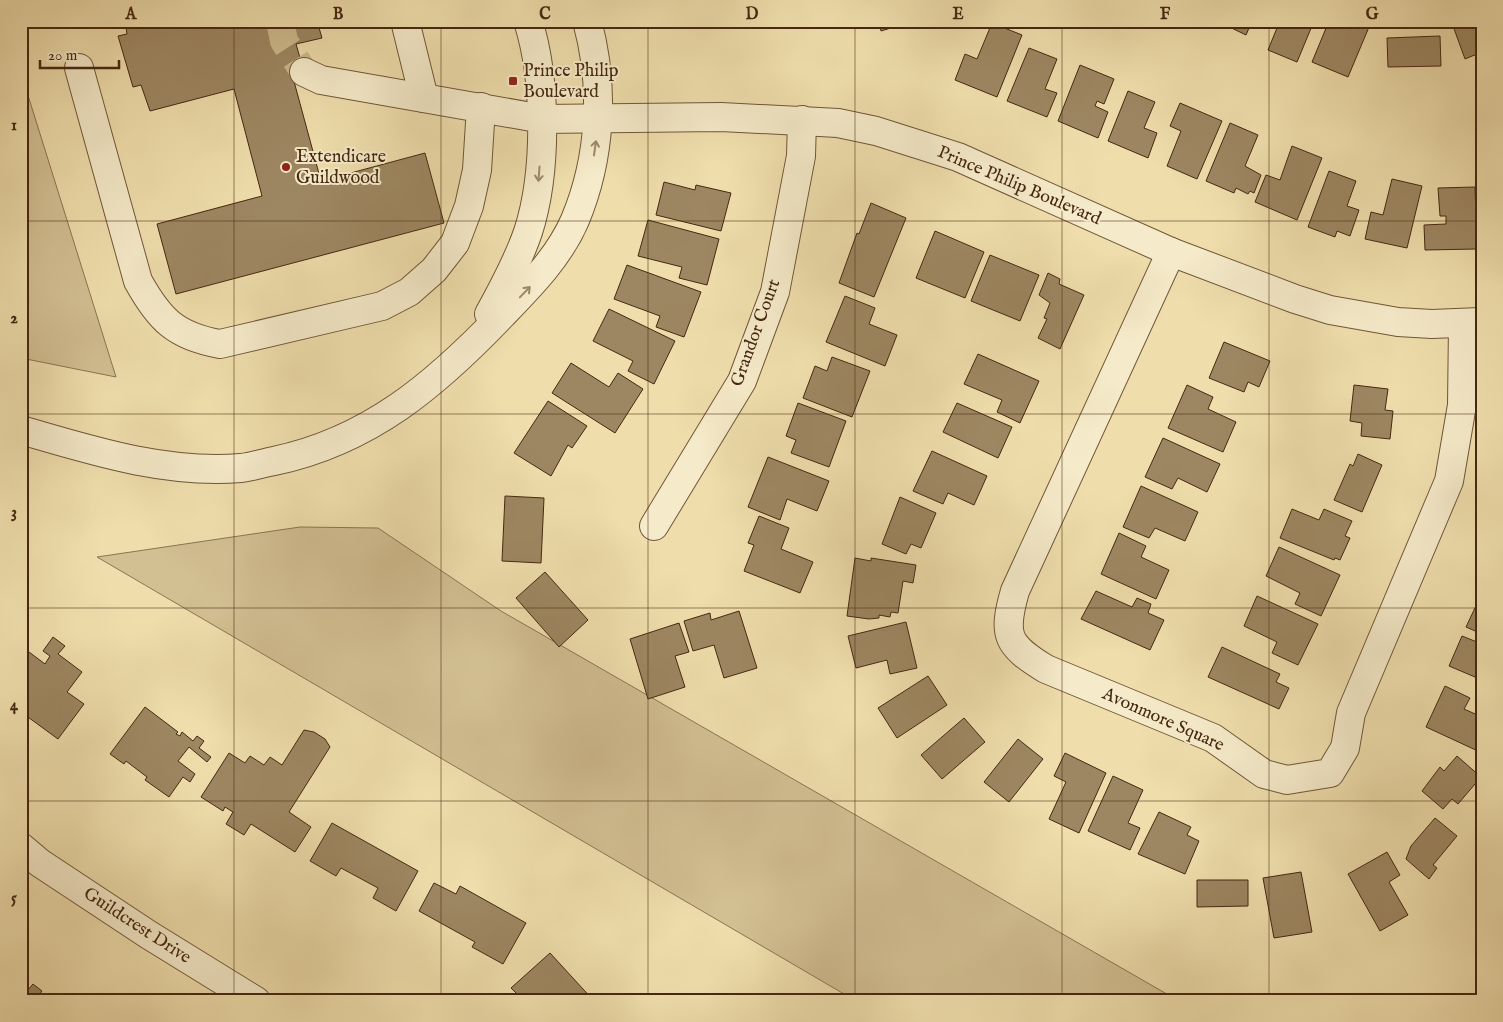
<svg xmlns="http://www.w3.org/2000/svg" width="1503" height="1022" viewBox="0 0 1503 1022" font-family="'IM FELL English',serif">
	<rect width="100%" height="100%" fill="#efdeac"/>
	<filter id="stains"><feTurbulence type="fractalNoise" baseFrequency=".004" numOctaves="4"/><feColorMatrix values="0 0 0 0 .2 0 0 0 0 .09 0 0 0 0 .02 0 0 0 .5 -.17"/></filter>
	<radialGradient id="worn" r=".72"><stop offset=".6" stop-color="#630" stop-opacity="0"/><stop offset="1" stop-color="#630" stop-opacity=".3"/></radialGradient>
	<!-- green -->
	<g fill="#d2bf92" stroke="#8c7452">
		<path d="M21,73L116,377L21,358Z"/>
		<path d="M300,527L378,528L501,611L1179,1001H856L97,557Z"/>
	</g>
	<!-- building -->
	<g fill="#9d8762" stroke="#452811">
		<path d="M125,21H317L322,38L296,44L304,72L292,74L321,181L425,153L444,223L176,294L157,224L262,196L234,89L150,111L141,85L133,87L118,36L127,34Z"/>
		<path d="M879,21H903L904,24L881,31Z"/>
		<path d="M1217,21H1252L1246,35Z"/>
		<path d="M1275,21H1314L1297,62L1268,50L1279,23Z"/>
		<path d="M1329,21H1356L1369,27L1348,77L1312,62Z"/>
		<path d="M1465,21H1482V52L1465,59L1453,26Z"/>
		<path d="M992,23L1022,35L997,97L955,80L965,54L977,59Z"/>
		<path d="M1440,36L1441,66L1388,67L1387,38Z"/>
		<path d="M1029,48L1057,59L1045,89L1057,93L1047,117L1007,101Z"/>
		<path d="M1080,65L1114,79L1104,104L1097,101L1095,106L1108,112L1098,138L1058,121Z"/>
		<path d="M1128,91L1155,102L1144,128L1157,133L1148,158L1108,141Z"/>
		<path d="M1180,103L1222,121L1197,179L1167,166L1181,131L1170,126Z"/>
		<path d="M1230,123L1258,135L1245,166L1261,175L1254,193L1250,191L1248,194L1236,188L1234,193L1206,181Z"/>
		<path d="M1292,146L1322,158L1297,220L1255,202L1266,175L1280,180Z"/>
		<path d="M1329,171L1356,181L1347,206L1359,210L1350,236L1337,231L1335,237L1308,227Z"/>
		<path d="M1392,179L1422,186L1407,248L1365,239L1371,212L1383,215Z"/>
		<path d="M664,182L695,190L696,185L731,193L721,231L656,215Z"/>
		<path d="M1475,187L1477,249L1425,250L1424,225L1446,224V216H1440L1438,188Z"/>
		<path d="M871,203L906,218L874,297L839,283L857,233L859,234Z"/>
		<path d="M648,220L719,239L707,285L679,278L682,267L638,256Z"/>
		<path d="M935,231L984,252L965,298L916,278Z"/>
		<path d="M990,255L1039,275L1020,321L971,301Z"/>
		<path d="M627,265L701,292L684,337L656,327L660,316L614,299Z"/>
		<path d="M1048,273L1060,279L1059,284L1084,295L1060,349L1038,338L1047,319L1044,318L1050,303L1039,295Z"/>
		<path d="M845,296L875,308L869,324L897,335L885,366L826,342Z"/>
		<path d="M609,309L675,341L654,384L628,371L633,361L593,341Z"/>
		<path d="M1224,342L1270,361L1259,387L1248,382L1244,392L1209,378Z"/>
		<path d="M978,354L1039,381L1020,423L997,412L1002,400L964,384Z"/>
		<path d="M832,357L870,371L852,417L803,398L815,366L827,371Z"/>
		<path d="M571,363L609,387L618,373L643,389L615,433L552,393Z"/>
		<path d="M1187,385L1213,397L1208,409L1236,422L1223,452L1168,428Z"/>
		<path d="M1354,385L1388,389L1385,410L1393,411L1390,439L1361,436L1362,423L1350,421Z"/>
		<path d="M548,401L587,426L572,448L568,445L551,476L514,453Z"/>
		<path d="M798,403L846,421L829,467L791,453L796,440L786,436Z"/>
		<path d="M957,403L1012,427L998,458L943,432Z"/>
		<path d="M1163,438L1220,464L1207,492L1178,478L1172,489L1145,477Z"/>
		<path d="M932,451L987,476L974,505L948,493L943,504L913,491Z"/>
		<path d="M1358,454L1382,465L1362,512L1334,500L1350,464L1353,466Z"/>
		<path d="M768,457L829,481L817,511L787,499L780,520L748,507Z"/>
		<path d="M1141,486L1198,512L1185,541L1155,528L1149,538L1123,527Z"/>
		<path d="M505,496L544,498L541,563L502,561Z"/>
		<path d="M900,497L936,513L921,548L911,544L906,554L882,544Z"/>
		<path d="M1292,509L1319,520L1324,509L1352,521L1345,536L1350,538L1340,560L1335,558L1334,560L1280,538Z"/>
		<path d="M759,516L789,528L781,549L813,562L800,593L744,571L754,545L748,543Z"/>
		<path d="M1119,533L1146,546L1141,557L1169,570L1156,599L1101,574Z"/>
		<path d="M1279,547L1340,575L1321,616L1295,604L1300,593L1266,576Z"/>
		<path d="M855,558L871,561V558L916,565L913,583L903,581L898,613L891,612L890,617L879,615V618L869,619L847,616Z"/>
		<path d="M545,572L588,620L559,647L516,598Z"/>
		<path d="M1096,591L1132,607L1137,598L1151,604L1148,613L1164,620L1150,650L1081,619Z"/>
		<path d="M1482,593V634L1466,627Z"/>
		<path d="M1257,596L1318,624L1298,665L1272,653L1277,642L1244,626Z"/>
		<path d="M739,611L757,668L724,678L714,645L693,651L684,621L710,613L711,620Z"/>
		<path d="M906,622L917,668L890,674L887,660L856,668L848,636Z"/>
		<path d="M679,623L689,652L675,656L685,687L648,699L630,639Z"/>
		<path d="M1462,636L1482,644V680L1449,666Z"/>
		<path d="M53,637L65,646L58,654L82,672L67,692L84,704L58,739L21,712V646L45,664L50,656L43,651Z"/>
		<path d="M1222,647L1280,674L1276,682L1289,688L1279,709L1208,677Z"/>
		<path d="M928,676L947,705L897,738L878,708Z"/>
		<path d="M1445,686L1470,698L1464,709L1482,717L1480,752L1426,727Z"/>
		<path d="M145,707L178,732L176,734L180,736L182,732L193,741L197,736L204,741L199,748L211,757L207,762L189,747L178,761L195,774L190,782L183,777L169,797L145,780L147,777L126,761L124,764L110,754Z"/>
		<path d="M964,718L985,742L942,779L921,755Z"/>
		<path d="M304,730L314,732L325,739L330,747L289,812L311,827L295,852L251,824L244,835L226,824L233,812L225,807L223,811L201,797L229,753L245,763L250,756L264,765L270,757L282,765Z"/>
		<path d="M1018,739L1043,759L1009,802L984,782Z"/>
		<path d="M1065,753L1106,773L1079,833L1049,819L1066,782L1054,776Z"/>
		<path d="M1457,756L1481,777L1458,804L1452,799L1443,809L1422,791L1440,767L1444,771Z"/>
		<path d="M1113,776L1143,790L1128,823L1140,828L1130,850L1088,831Z"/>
		<path d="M1159,812L1191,827L1187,835L1199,841L1185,874L1138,854Z"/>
		<path d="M1435,818L1457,836L1433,865L1437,868L1429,879L1406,859L1411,846Z"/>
		<path d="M332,823L418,871L396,911L373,898L378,888L341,868L336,876L310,861Z"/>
		<path d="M1387,852L1400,875L1389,882L1408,915L1380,931L1348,874Z"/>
		<path d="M1301,872L1312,932L1274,938L1263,878Z"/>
		<path d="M1197,880H1248V906L1197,907Z"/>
		<path d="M434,883L456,894L460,886L526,923L503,964L472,947L475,942L419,911Z"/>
		<path d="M550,953L594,1001H547L543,997L539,1001H524L511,988Z"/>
		<path d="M33,984L42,991L39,995L47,1001H21V987L27,991Z"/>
	</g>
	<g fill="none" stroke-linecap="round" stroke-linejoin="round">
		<!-- minor-tunnel -->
		<path stroke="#cdba8d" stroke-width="28" stroke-dasharray="28 14" stroke-linecap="butt" d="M280,21L284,41L304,72"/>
		<defs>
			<g id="minor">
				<path d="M405,21L424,98"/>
				<path d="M79,68L138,281C159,319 175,336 220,344L382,306L409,292L434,270L455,243L469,206L477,170L481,107"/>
				<path d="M304,72L321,80L543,119L721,117L838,123L876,131L958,157L1171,252L1295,299L1330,310L1398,322L1432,324L1480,322"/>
				<path d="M1171,252L1015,591C1002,636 1007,645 1046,669L1213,738L1264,774L1287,780L1330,773L1345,748L1351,713L1449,481L1462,405L1463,324"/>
				<path d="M489,314C504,287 518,261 528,232C547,173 547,81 528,21"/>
				<path d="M21,430C93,451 165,474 241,468C252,467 263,463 274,461C370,441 436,384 502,315C530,286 559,257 575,220C601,158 605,86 587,21"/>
				<path d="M654,526L742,381L775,292L801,156L802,120"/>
				<path d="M21,847L40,863L149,935L256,1001"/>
			</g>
		</defs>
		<!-- minor casing -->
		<use href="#minor" stroke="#705638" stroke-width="30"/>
		<!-- minor -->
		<use href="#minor" stroke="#f5eac9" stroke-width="28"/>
	</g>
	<!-- one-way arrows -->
	<defs><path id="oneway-shaft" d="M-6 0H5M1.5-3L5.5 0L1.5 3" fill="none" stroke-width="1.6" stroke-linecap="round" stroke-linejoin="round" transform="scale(1.25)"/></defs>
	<g stroke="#9d896d">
		<use href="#oneway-shaft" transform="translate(595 148) rotate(-82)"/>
		<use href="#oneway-shaft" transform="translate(539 174) rotate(94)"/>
		<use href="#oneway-shaft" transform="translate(525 292) rotate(-46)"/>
	</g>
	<!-- grid -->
	<path fill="none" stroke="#452811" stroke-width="1" stroke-opacity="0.55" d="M234,21V1001M441,21V1001M648,21V1001M855,21V1001M1062,21V1001M1269,21V1001M21,221H1482M21,414H1482M21,608H1482M21,801H1482"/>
	<!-- markers -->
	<g fill="#8f2418" stroke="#f5eac9" stroke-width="2">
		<rect x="508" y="76" width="10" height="10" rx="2.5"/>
		<circle cx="286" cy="167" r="5"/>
	</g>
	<g text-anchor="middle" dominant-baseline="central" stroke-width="4" stroke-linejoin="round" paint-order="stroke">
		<!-- poi labels -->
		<g font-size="18" fill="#452811" stroke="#f5eac9" text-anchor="start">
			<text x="523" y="71">Prince Philip<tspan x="523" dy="21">Boulevard</tspan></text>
			<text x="296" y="157">Extendicare<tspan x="296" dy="21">Guildwood</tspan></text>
		</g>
		<!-- street labels -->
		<g font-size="18" fill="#452811" stroke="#f5eac9">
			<text transform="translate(1019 186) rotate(23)">Prince Philip Boulevard</text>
			<text transform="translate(756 333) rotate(-70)">Grandor Court</text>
			<text transform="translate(1163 720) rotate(24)">Avonmore Square</text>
			<text transform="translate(137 926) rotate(33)">Guildcrest Drive</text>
		</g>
	</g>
	<!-- margin -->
	<rect width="1503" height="1022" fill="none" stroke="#efdeac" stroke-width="55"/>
	<!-- scale -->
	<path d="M40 60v8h79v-8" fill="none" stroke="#452811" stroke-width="2.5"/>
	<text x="48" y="60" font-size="15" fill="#452811" stroke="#f5eac9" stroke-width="4" paint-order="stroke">20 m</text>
	<rect x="28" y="28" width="1448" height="966" fill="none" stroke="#452811" stroke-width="2"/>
	<g font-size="16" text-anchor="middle" font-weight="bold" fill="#452811">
		<text x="131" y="19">A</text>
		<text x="338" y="19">B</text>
		<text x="545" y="19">C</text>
		<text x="752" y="19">D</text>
		<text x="958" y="19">E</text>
		<text x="1165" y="19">F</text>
		<text x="1372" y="19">G</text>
		<text x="14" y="130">1</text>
		<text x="14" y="323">2</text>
		<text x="14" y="517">3</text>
		<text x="14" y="710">4</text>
		<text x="14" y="903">5</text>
	</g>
	<rect width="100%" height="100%" filter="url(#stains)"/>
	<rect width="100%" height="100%" fill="url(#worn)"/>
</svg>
